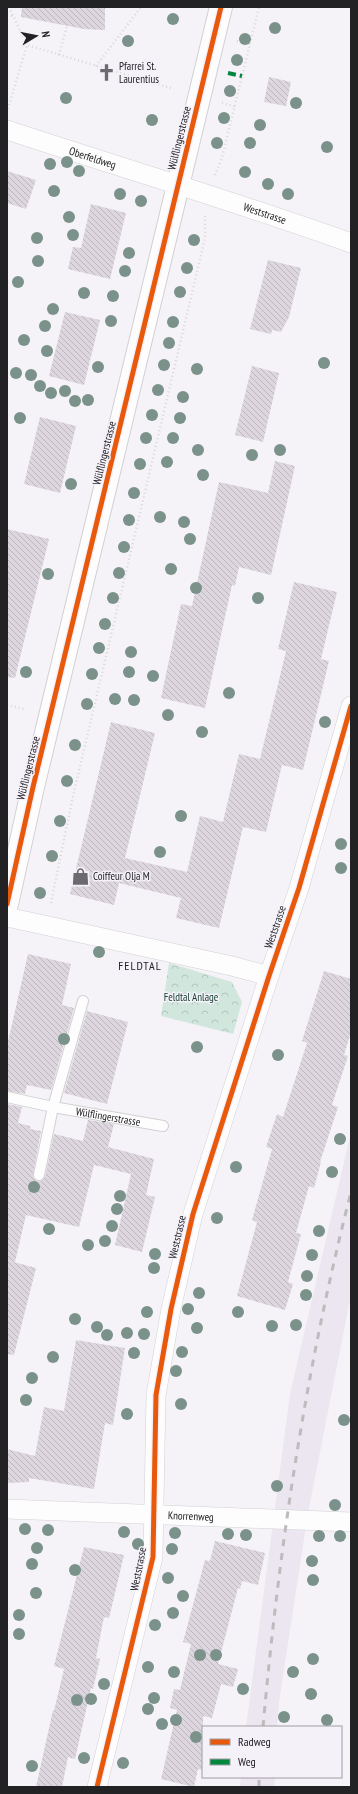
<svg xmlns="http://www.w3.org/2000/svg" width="358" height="1794" viewBox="0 0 358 1794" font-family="'PT Sans Narrow',sans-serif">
	<defs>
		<pattern id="park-crowns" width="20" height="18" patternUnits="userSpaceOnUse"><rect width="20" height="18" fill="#d1e6dd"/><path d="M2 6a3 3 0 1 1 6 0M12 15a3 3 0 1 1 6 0" fill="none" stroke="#b3c5be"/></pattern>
		<pattern id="building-back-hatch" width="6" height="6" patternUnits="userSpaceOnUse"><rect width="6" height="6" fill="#ddd6df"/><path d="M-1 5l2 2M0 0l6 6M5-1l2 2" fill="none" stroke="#bdb7bf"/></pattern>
	</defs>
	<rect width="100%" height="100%" fill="#f5f3f7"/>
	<!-- built -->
	<g fill="#ece6f0">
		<path d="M351,1132V1295L308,1513L279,1702L277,1727H246L290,1394Z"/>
		<path d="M241,1777H275L274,1787H240Z"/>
	</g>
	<!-- park -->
	<path fill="url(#park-crowns)" d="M169,963L232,982L242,1002L233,1034L161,1016Z"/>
	<!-- building -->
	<g fill="url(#building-back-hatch)">
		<path d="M22,7H105V30L84,29L21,17Z"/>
		<path d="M269,77L291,82L286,106L264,102Z"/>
		<path d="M7,171L36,180L26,209L7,203Z"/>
		<path d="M91,204L126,213L110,279L68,269L73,247L81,248Z"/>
		<path d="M268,260L301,268L289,317L281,332L272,330L271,334L250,329Z"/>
		<path d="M65,312L100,320L84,385L49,376Z"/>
		<path d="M252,366L279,373L263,442L235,435Z"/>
		<path d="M40,417L76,426L60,493L24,484Z"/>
		<path d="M275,461L295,466L271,575L239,567L235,586L232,585L205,708L161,698L181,604L192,606L219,482L268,493Z"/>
		<path d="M7,529L49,539L15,678L7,677Z"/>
		<path d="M294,582L337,592L321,659L329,661L303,770L282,765L266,832L243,827L219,928L176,918L181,898L119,883L114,905L70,894L111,722L155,733L125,858L187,872L200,816L223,822L239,754L260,759L286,651L278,649Z"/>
		<path d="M28,954L71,964L62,1005L74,1008L51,1090L27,1085L25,1094L7,1091V1046Z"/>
		<path d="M324,971L351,979V1032L344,1055L348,1056L332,1105L338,1107L320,1162H321L314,1188L309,1186L296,1233L301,1234L288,1282L293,1284L285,1310L237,1296L257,1222L252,1220L272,1149L266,1147L277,1114L283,1117L307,1043L302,1041Z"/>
		<path d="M87,1011L128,1022L107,1104L64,1093Z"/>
		<path d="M7,1104L22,1107L18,1123L30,1126V1129L41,1131L33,1174V1177L37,1181H41L45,1177L54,1134L83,1141L88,1120L114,1124L108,1147L154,1159L146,1195L155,1197L142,1252L115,1245L131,1174L94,1165L79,1227L26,1215L15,1262L10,1261L36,1268L14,1355L7,1354Z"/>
		<path d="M76,1340L125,1348L113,1425L105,1423L94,1489L29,1478V1482L7,1483V1449L35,1456L44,1407L64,1411Z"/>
		<path d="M215,1541L265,1553L258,1585L242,1581L240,1589L238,1588L218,1664L238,1669L233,1687L221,1684L212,1718L203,1716V1770L198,1769L194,1787L161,1779L177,1710L170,1708L174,1689L180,1690L191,1644L183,1642L205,1560L210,1561Z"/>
		<path d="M84,1547L124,1555L109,1618L104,1617L96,1658L100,1659L93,1689L91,1688L75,1759L68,1757L62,1787H36L53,1710L54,1711L64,1669L54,1666Z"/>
	</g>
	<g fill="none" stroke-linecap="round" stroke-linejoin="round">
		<defs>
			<g id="lane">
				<path id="s1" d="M7,1097L53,1107L163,1126"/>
				<path d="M39,1175L53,1107L83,1001"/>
			</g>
			<g id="street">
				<path id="s2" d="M7,130C122,168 237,202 351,243"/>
				<path d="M7,917L232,966L269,976"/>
				<path id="s3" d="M7,1509L351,1522"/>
				<path d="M97,1787L153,1557L156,1395L171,1309L193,1214L269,976L299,888L351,706"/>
			</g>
			<path id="primary" d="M7,904L33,787L221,7"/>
		</defs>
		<!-- lane casing -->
		<use href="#lane" stroke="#d2d0d3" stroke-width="12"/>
		<!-- street casing -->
		<use href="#street" stroke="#d2d0d3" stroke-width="20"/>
		<!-- primary casing -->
		<use href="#primary" stroke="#d2d0d3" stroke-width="24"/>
		<!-- path -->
		<g stroke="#d7d7d8" stroke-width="2.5" stroke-dasharray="1 3" stroke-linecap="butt">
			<path d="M9,7L27,45"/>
			<path d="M7,15L13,16"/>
			<path d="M237,41L250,44"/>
			<path d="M59,55L67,26"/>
			<path d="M96,66L141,7"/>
			<path d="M222,103L236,107"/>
			<path d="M8,109L27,45L174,89"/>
			<path d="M215,175L222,158L259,7"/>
			<path d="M7,705L24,709"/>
			<path d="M51,903L73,796L205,238V216"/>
		</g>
		<!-- lane -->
		<use href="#lane" stroke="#fefdfe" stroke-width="10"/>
		<!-- street -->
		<use href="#street" stroke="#fefdfe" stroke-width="19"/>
		<!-- primary -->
		<use href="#primary" stroke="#fefdfe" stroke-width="22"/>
		<!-- rail -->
		<g stroke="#bcbcbc" stroke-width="3" stroke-dasharray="7 7" stroke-linecap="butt">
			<path d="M263,1727C279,1547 306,1367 351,1192"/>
			<path d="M259,1787V1777"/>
		</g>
		<!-- quiet -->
		<path stroke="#00873e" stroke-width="4" stroke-dasharray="8 4" stroke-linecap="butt" d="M228,73L242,76"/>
		<defs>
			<g id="cycleway">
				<path d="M7,904L33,787L221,7"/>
				<path d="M97,1787L153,1557L156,1395L171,1309L193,1214L269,976L299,888L351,706"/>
			</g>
		</defs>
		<!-- cycleway casing -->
		<use href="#cycleway" stroke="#f5f1f9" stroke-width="8"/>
		<!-- cycleway -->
		<use href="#cycleway" stroke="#e8590c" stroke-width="5"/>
	</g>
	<!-- trees -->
	<g fill="#7b928b">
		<circle cx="173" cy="19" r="6"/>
		<circle cx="275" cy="28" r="6"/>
		<circle cx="245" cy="39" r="6"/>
		<circle cx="128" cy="41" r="6"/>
		<circle cx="237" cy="60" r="6"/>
		<circle cx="230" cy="91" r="6"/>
		<circle cx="66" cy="98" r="6"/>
		<circle cx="296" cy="103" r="6"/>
		<circle cx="224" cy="118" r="6"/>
		<circle cx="152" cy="120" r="6"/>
		<circle cx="260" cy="125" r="6"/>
		<circle cx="217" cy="143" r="6"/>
		<circle cx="250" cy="143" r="6"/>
		<circle cx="327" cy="147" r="6"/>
		<circle cx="67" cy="162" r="6"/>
		<circle cx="50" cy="164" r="6"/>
		<circle cx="79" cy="171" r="6"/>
		<circle cx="245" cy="172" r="6"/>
		<circle cx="268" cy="184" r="6"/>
		<circle cx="54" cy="191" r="6"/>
		<circle cx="120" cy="194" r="6"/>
		<circle cx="288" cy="194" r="6"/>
		<circle cx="141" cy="201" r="6"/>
		<circle cx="69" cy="217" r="6"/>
		<circle cx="73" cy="235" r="6"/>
		<circle cx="37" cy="238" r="6"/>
		<circle cx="194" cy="240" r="6"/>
		<circle cx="129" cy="253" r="6"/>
		<circle cx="38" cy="261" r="6"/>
		<circle cx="187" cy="268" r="6"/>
		<circle cx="125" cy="271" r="6"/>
		<circle cx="18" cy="282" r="6"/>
		<circle cx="180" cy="292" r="6"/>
		<circle cx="84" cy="293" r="6"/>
		<circle cx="113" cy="296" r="6"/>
		<circle cx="53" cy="309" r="6"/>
		<circle cx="111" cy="321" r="6"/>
		<circle cx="173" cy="322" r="6"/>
		<circle cx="45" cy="326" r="6"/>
		<circle cx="24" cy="340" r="6"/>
		<circle cx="169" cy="343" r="6"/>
		<circle cx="47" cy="351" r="6"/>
		<circle cx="324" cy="363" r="6"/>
		<circle cx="164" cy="365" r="6"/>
		<circle cx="98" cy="367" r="6"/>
		<circle cx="197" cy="369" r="6"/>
		<circle cx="16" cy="373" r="6"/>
		<circle cx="31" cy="375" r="6"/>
		<circle cx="40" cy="386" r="6"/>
		<circle cx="158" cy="390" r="6"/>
		<circle cx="65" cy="391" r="6"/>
		<circle cx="51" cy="393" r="6"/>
		<circle cx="183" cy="397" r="6"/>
		<circle cx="88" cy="400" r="6"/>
		<circle cx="75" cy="401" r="6"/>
		<circle cx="152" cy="415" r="6"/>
		<circle cx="20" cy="418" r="6"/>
		<circle cx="180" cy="418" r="6"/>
		<circle cx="146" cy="438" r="6"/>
		<circle cx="173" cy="438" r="6"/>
		<circle cx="198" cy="450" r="6"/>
		<circle cx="280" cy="450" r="6"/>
		<circle cx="252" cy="455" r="6"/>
		<circle cx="167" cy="462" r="6"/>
		<circle cx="140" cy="464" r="6"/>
		<circle cx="203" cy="475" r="6"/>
		<circle cx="71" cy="484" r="6"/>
		<circle cx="134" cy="493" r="6"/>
		<circle cx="160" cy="517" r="6"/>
		<circle cx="129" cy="520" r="6"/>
		<circle cx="184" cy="522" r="6"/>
		<circle cx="190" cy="539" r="6"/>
		<circle cx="124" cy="547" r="6"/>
		<circle cx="171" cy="569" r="6"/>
		<circle cx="119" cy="573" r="6"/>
		<circle cx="48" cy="574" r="6"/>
		<circle cx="196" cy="588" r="6"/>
		<circle cx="113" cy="598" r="6"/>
		<circle cx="258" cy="598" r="6"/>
		<circle cx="105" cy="624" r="6"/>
		<circle cx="99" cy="648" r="6"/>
		<circle cx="131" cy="652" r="6"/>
		<circle cx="26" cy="672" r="6"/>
		<circle cx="129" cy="672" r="6"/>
		<circle cx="92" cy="674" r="6"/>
		<circle cx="153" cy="676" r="6"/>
		<circle cx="229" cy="693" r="6"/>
		<circle cx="115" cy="699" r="6"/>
		<circle cx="134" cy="700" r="6"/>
		<circle cx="87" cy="704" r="6"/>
		<circle cx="168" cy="715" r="6"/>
		<circle cx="325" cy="722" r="6"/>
		<circle cx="202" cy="732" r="6"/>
		<circle cx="75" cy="745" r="6"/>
		<circle cx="67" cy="781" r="6"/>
		<circle cx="181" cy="816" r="6"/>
		<circle cx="60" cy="821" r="6"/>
		<circle cx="341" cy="844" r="6"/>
		<circle cx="160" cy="852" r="6"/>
		<circle cx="52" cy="856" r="6"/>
		<circle cx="341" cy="868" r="6"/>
		<circle cx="40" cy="893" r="6"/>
		<circle cx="99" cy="952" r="6"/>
		<circle cx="64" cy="1039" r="6"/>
		<circle cx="197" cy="1047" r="6"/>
		<circle cx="278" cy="1055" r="6"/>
		<circle cx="340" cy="1139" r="6"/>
		<circle cx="236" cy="1167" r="6"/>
		<circle cx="332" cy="1172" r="6"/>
		<circle cx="34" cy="1187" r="6"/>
		<circle cx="120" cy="1196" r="6"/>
		<circle cx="117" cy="1209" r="6"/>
		<circle cx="217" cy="1218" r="6"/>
		<circle cx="112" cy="1226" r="6"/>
		<circle cx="49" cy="1229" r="6"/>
		<circle cx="319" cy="1231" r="6"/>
		<circle cx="105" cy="1241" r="6"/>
		<circle cx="88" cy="1245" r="6"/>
		<circle cx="155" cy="1254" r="6"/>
		<circle cx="312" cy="1255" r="6"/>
		<circle cx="154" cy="1268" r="6"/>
		<circle cx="307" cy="1276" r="6"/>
		<circle cx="199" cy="1293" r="6"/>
		<circle cx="306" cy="1295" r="6"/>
		<circle cx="188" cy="1309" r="6"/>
		<circle cx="147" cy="1312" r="6"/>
		<circle cx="238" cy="1312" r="6"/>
		<circle cx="75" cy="1319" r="6"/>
		<circle cx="296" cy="1325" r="6"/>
		<circle cx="272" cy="1326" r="6"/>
		<circle cx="97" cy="1327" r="6"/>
		<circle cx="197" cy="1328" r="6"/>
		<circle cx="127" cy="1333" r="6"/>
		<circle cx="144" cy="1334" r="6"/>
		<circle cx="107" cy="1335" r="6"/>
		<circle cx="182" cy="1352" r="6"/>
		<circle cx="134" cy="1353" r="6"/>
		<circle cx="53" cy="1357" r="6"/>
		<circle cx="176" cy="1371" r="6"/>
		<circle cx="32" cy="1378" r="6"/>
		<circle cx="26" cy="1400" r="6"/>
		<circle cx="181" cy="1404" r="6"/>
		<circle cx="127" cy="1414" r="6"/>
		<circle cx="344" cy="1420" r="6"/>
		<circle cx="277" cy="1486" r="6"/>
		<circle cx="335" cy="1505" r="6"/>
		<circle cx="25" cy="1529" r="6"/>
		<circle cx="48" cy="1530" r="6"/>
		<circle cx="124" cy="1532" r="6"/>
		<circle cx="175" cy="1533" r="6"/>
		<circle cx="228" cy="1534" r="6"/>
		<circle cx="246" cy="1535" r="6"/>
		<circle cx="319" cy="1536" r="6"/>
		<circle cx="340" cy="1536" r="6"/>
		<circle cx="138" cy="1544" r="6"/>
		<circle cx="37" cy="1548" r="6"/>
		<circle cx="172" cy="1549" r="6"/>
		<circle cx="312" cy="1561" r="6"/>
		<circle cx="32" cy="1564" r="6"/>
		<circle cx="75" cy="1570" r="6"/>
		<circle cx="168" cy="1578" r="6"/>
		<circle cx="313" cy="1580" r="6"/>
		<circle cx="36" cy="1593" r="6"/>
		<circle cx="183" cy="1596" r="6"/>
		<circle cx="173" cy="1613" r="6"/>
		<circle cx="19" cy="1615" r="6"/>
		<circle cx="155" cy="1625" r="6"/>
		<circle cx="19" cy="1634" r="6"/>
		<circle cx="200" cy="1655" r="6"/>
		<circle cx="216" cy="1655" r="6"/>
		<circle cx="313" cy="1659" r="6"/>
		<circle cx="148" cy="1667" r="6"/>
		<circle cx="174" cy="1672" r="6"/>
		<circle cx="293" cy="1672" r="6"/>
		<circle cx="104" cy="1684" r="6"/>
		<circle cx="243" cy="1689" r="6"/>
		<circle cx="311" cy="1694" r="6"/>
		<circle cx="154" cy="1698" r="6"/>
		<circle cx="91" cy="1699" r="6"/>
		<circle cx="77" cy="1700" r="6"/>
		<circle cx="148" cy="1709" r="6"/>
		<circle cx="284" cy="1717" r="6"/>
		<circle cx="176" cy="1720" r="6"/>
		<circle cx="327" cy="1720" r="6"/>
		<circle cx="162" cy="1724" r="6"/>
		<circle cx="196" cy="1737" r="6"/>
		<circle cx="84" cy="1758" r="6"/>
		<circle cx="123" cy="1763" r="6"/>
		<circle cx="32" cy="1766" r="6"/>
	</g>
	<!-- icons -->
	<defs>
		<symbol id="church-bare" viewBox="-9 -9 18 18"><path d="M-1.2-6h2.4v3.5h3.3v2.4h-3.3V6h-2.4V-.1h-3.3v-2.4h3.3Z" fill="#6c6a6e" stroke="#f5f1f9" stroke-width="2.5" paint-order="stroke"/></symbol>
		<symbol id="shop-bare" viewBox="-9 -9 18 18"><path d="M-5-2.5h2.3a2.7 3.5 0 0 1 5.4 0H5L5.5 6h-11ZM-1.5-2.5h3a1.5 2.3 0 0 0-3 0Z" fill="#6c6a6e" stroke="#f5f1f9" stroke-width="2.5" paint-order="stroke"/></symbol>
	</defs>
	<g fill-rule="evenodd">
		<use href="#church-bare" x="94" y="60" width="25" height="25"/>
		<use href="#shop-bare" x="68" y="864" width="25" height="25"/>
	</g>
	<g text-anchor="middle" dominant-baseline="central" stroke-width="3" stroke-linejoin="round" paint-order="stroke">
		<!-- poi labels -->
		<g font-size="11" fill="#222124" stroke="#f5f1f9" text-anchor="start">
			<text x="119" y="66">Pfarrei St.<tspan x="119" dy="13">Laurentius</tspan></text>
			<text x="93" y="876">Coiffeur Olja M</text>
		</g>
		<!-- street labels -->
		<g font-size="11" fill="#222124" stroke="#f5f1f9">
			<text transform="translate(179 138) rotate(-76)">Wülflingerstrasse</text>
			<text stroke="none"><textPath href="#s2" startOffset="90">Oberfeldweg</textPath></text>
			<text stroke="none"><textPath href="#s2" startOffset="271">Weststrasse</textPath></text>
			<text transform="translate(104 453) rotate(-76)">Wülflingerstrasse</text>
			<text transform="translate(28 768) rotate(-76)">Wülflingerstrasse</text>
			<text transform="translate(275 927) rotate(-71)">Weststrasse</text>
			<text stroke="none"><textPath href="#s1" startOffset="103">Wülflingerstrasse</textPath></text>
			<text transform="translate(177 1237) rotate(-77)">Weststrasse</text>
			<text stroke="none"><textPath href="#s3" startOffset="184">Knorrenweg</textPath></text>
			<text transform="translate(138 1569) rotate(-79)">Weststrasse</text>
		</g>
		<!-- park labels -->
		<g font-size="11" fill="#174332" stroke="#f5f1f9">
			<text x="191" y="997">Feldtal Anlage</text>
		</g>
		<!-- neighbourhood labels -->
		<g font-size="12" letter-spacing="1" fill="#222124" stroke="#f5f1f9">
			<text x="140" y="965">FELDTAL</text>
		</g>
	</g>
	<!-- border -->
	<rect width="358" height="1794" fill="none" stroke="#222124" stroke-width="16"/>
	<!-- legend -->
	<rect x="202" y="1726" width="140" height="52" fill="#f5f1f9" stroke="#a19ea4"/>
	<rect x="210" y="1739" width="20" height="6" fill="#e8590c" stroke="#a19ea4"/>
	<text x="238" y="1746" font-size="12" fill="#222124">Radweg</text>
	<rect x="210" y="1759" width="20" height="6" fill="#00873e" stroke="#a19ea4"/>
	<text x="238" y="1766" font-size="12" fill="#222124">Weg</text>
	<!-- north arrow -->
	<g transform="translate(36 36) rotate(80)" stroke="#f5f1f9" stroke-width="3" paint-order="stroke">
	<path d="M0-3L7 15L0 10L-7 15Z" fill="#222124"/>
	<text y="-6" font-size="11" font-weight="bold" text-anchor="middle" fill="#222124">N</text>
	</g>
</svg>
